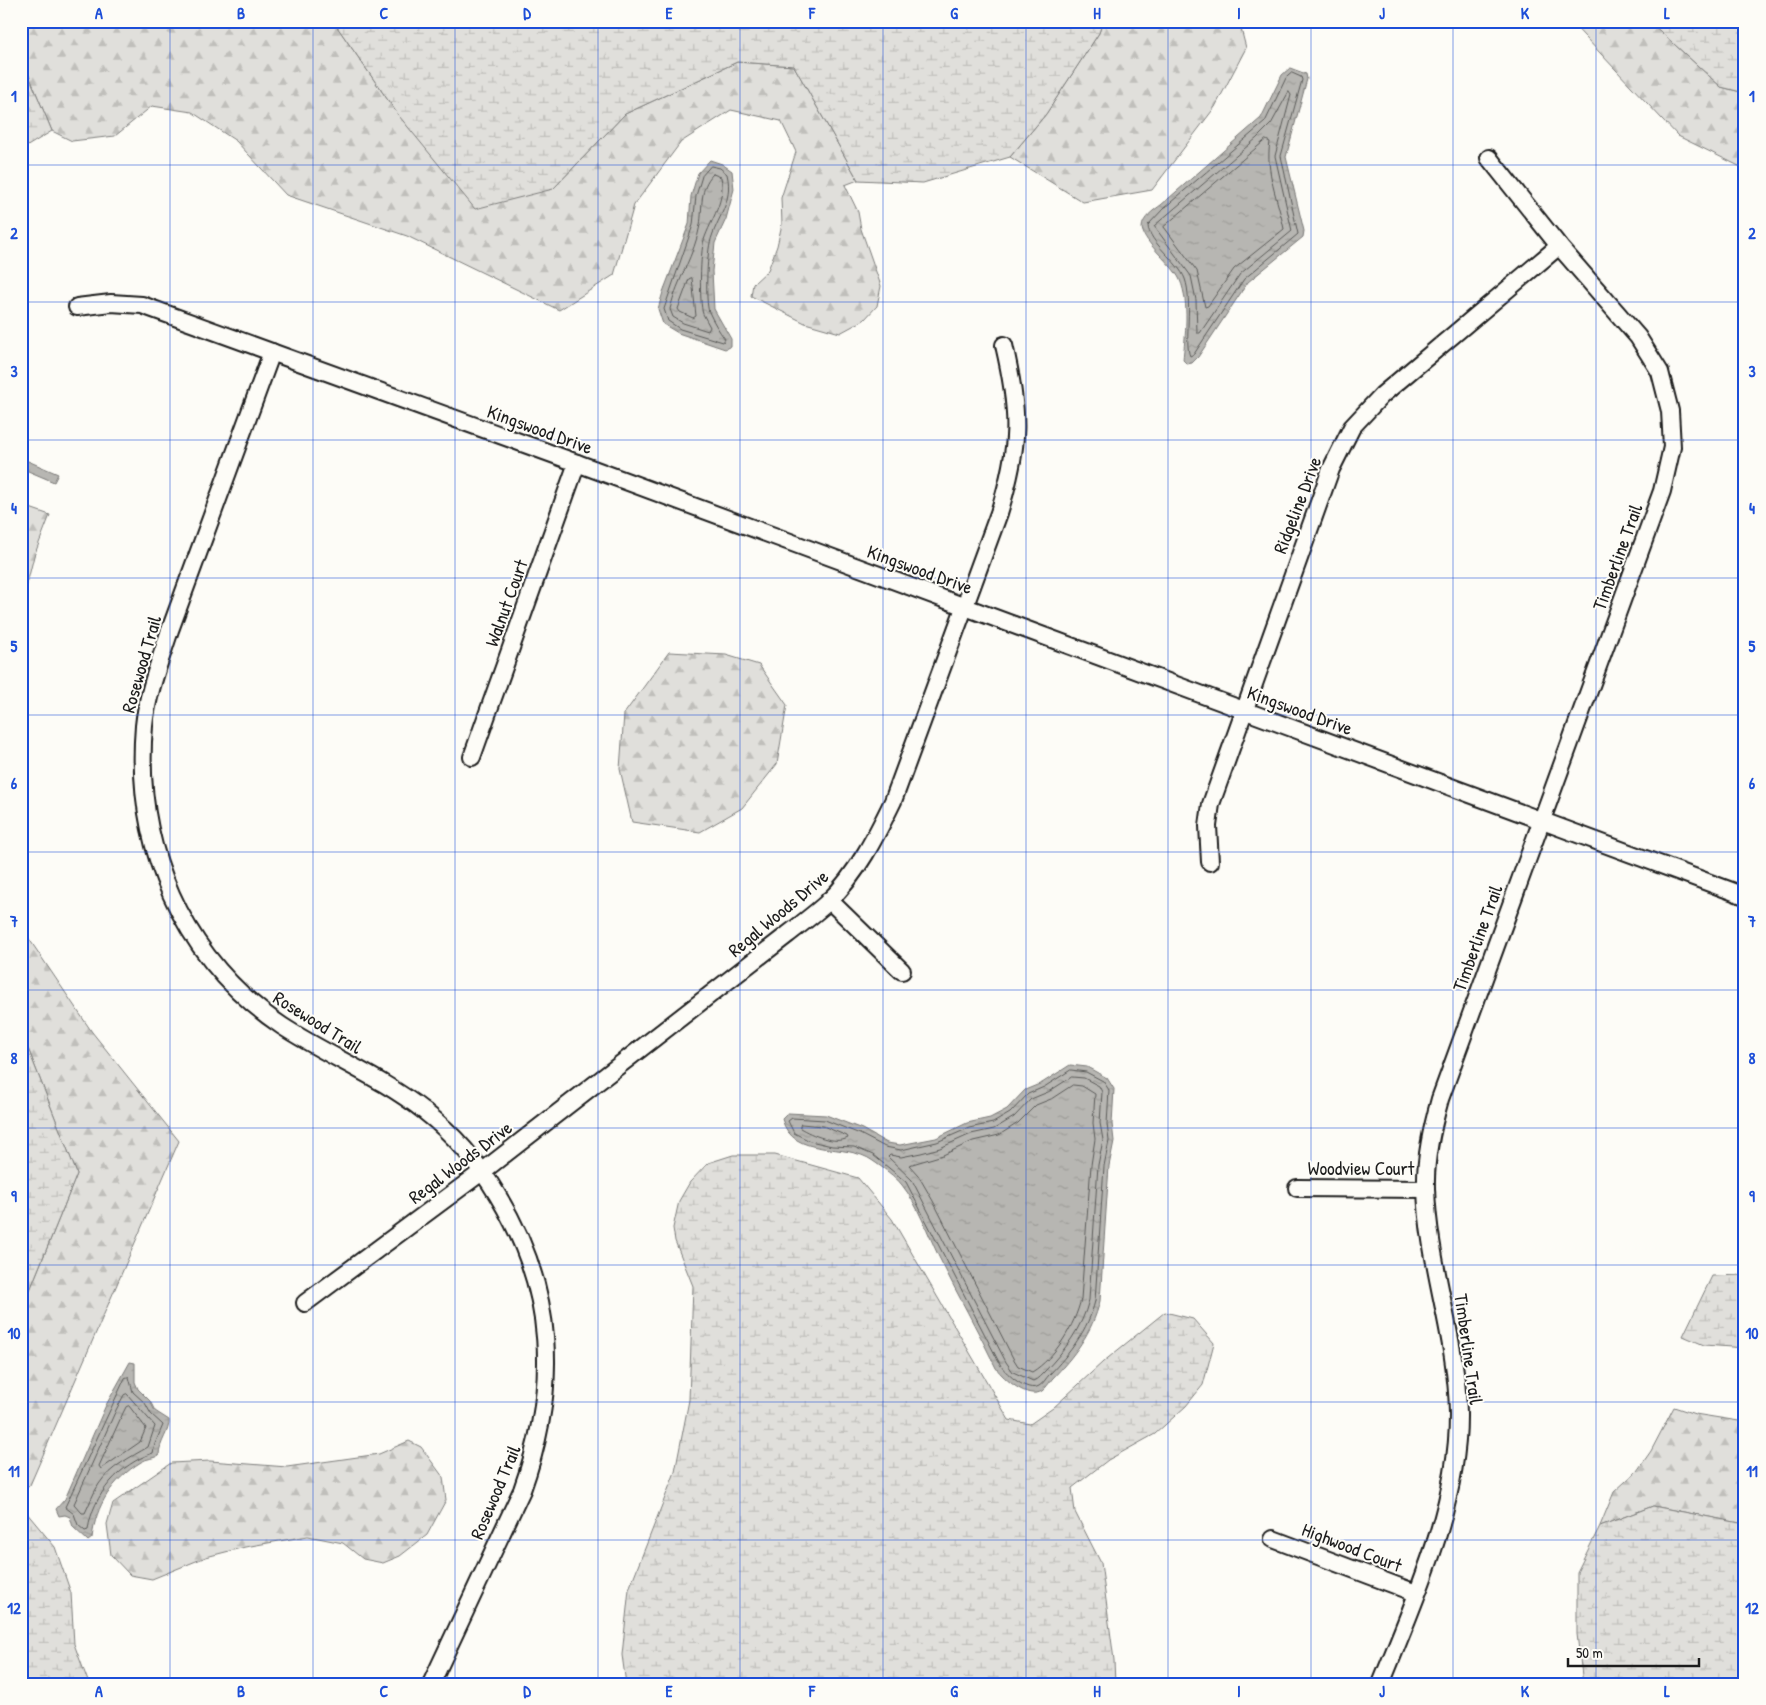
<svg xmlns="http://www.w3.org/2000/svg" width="1766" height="1705" viewBox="0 0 1766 1705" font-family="'Patrick Hand',sans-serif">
	<defs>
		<pattern id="forest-firs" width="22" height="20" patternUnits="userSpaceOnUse" patternTransform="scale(1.25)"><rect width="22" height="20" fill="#e0dfdb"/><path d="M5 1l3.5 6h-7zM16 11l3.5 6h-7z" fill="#c0bfbb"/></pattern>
		<pattern id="wetland-marsh" width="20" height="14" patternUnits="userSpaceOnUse" patternTransform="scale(1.25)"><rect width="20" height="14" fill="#e0dfdb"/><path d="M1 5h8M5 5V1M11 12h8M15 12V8" fill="none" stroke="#c0bfbb"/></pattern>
		<pattern id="water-ripples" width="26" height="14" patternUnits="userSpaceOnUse" patternTransform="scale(1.25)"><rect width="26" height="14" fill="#b7b6b2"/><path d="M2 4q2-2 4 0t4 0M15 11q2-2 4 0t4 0" fill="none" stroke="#9d9c98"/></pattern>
	</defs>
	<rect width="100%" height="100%" fill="#fdfcf7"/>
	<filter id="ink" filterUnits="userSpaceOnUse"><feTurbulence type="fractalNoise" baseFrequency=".02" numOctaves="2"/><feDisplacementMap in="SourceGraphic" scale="10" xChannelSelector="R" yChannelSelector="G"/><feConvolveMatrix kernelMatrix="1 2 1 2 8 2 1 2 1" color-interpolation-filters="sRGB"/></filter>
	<g filter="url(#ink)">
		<!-- forest -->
		<g fill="url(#forest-firs)" stroke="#7e7e7c">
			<path d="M21,21H333L399,116L553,189L625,114L737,62L794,66L858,180L845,185L858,212L861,229L881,286L877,306L864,320L840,333L805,323L751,296L753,284L768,270L777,246L782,224L781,198L796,152L781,121L731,110L681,142L634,205L614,275L559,310L407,236L286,195L236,141L192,112L152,106L115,136L72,141L52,131L27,71L21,64Z"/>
			<path d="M1103,21H1239L1246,48L1215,107L1152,190L1083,202L1010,157L1046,114L1099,33Z"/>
			<path d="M1570,21H1649L1721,87L1745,93V169L1678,136Z"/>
			<path d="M21,505L50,515L34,556L21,608Z"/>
			<path d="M669,652L726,655L759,665L787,705L777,764L742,808L700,832L632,822L620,769L624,714Z"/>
			<path d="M21,927L92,1032L179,1141L30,1485L21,1494V1312L77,1174L29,1051L21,1038Z"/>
			<path d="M1674,1407L1695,1414L1745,1422V1524L1653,1506L1600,1526L1614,1492L1637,1471L1651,1451Z"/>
			<path d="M409,1441L421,1447L443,1477L446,1500L427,1535L400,1556L383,1563L363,1559L343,1543L308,1536L245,1547L206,1557L152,1579L130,1575L111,1555L107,1524L113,1503L171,1463L210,1461L287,1467L379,1454Z"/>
		</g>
		<!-- wetland -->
		<g fill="url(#wetland-marsh)" stroke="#7e7e7c">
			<path d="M333,21H1103L1099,33L1046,114L1010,157L923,183L858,180L794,66L737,62L625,114L553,189L475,209L399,116Z"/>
			<path d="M1649,21H1745V93L1721,87Z"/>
			<path d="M21,64L27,71L52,131L21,150Z"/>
			<path d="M21,1038L29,1051L77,1174L21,1312Z"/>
			<path d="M733,1155H775L858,1178L892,1219L1009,1420L1030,1424L1053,1408L1103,1362L1165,1312L1193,1319L1214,1343L1203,1385L1186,1406L1155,1434L1108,1460L1072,1488L1075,1512L1101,1563L1114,1660L1115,1684H626L622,1655L629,1589L675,1472L689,1400L693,1286L675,1241L673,1228L679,1201L690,1182L708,1163Z"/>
			<path d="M1745,1275V1348L1704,1345L1683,1336L1712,1276Z"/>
			<path d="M21,1506L55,1547L71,1593L74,1644L89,1684H21Z"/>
			<path d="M1653,1506L1745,1524V1684H1583L1577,1634V1572L1600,1526Z"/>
		</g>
		<!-- water -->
		<g fill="url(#water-ripples)" stroke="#797876">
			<path d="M1290,68L1306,74L1307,79L1286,157L1304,231L1303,237L1248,282L1198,357L1192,363L1187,364L1183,360C1185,336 1190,304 1180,280C1173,264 1144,244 1142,228C1142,218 1154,210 1161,205L1261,118L1282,75Z"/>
			<path d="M710,160L722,164L732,171L734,189L726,219L715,243L712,271L714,309L731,339V346L725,349L678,333L663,324L658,309L663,292L689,224L691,196L698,173Z"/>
			<path d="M21,458L58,474L54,482L21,468Z"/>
			<path d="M1070,1065L1087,1067L1107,1078L1114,1089L1112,1124L1114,1141L1109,1166L1100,1301C1092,1333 1074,1356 1052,1379C1049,1383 1046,1388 1042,1391C1028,1400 1004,1379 996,1368C978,1330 957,1294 939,1257C928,1234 918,1205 902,1185C895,1176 883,1168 873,1161C846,1141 793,1160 782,1119L788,1113L826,1115L862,1129L887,1143L900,1145L936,1138L967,1123L990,1118L1007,1109L1025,1090L1042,1083Z"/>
			<path d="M130,1362L135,1363V1382L138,1389L150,1401L155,1411L169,1420C170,1431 159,1442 159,1455C154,1459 147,1458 141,1462C112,1480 96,1505 92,1538L88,1541L73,1527L70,1517L65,1515L59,1516L56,1509L65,1499L106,1405Z"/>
		</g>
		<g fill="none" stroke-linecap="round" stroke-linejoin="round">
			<!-- shore -->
			<g stroke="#5a5a58" stroke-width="1">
				<path d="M1292,73L1301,77L1302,80L1281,156L1298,234L1244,279L1194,354L1190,356C1184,343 1193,301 1185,279C1179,262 1148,242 1148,225L1164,208L1265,122L1286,78Z"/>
				<path d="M1289,92L1291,95L1275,156L1292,231L1240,274L1200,333H1197L1196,300L1191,276L1154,226L1257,138L1271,124Z"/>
				<path d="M1266,140L1270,142C1265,172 1278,199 1284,229L1234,269L1208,306L1205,307L1197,271L1164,227Z"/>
				<path d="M711,166L720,168L727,174C734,203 716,218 710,243C707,256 705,300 709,312C713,321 719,331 725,339L723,342L680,329L668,321L664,309L693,225L696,196L702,176Z"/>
				<path d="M713,174L721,177C726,201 711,219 704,240C700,253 699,301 703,314C705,318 708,323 710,327L708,331L683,323L673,317L670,309C677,280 695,254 700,225C703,207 699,188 713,174Z"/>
				<path d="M692,278L696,316L693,318L680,312L678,309L689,279Z"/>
				<path d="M1071,1070L1086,1072L1103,1081L1109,1090L1107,1124L1109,1141L1104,1166L1095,1301C1088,1330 1070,1353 1049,1375C1046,1378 1043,1384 1039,1386C1027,1393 1007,1374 1001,1366L906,1182L873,1155L854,1147L832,1146L810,1141L794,1133L788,1121L792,1118L825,1120L860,1134L885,1147L901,1150L937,1142L969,1128L993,1123L1010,1113L1028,1094L1044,1087Z"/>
				<path d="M1072,1077L1084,1078L1099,1086L1102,1092L1100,1123L1103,1140L1098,1165L1089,1300C1082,1328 1065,1350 1045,1371C1041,1375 1038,1379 1033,1381L1013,1372L1006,1362L912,1180L888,1157L890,1155L901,1157L921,1153L940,1148L971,1134L994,1129L1014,1117L1031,1099L1048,1092Z"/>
				<path d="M1073,1085L1082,1086L1095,1094L1093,1123L1095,1139L1091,1165L1081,1299C1075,1325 1055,1358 1032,1372L1018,1366L1013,1358L933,1201L918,1175L909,1165L943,1155L973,1141L999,1135L1018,1123L1036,1105L1051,1099Z"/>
				<path d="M801,1124L823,1126L847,1136L848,1138C835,1145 812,1135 800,1128Z"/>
				<path d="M129,1377L133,1392L145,1403L151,1414L163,1425L155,1444L153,1453C120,1464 93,1494 88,1530L85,1531L78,1525L74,1514L65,1507L125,1378Z"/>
				<path d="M127,1394L155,1426L148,1447C131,1457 110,1467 99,1484C93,1493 90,1503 85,1513H82L74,1504L116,1410L124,1395Z"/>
				<path d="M129,1406L146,1428L140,1442L101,1469L99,1466L123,1413L126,1407Z"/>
			</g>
			<defs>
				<g id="street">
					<path d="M77,307L111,303L142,305L577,463L1745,896"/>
					<path d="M272,352L170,630C160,661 147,694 144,726C134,844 181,958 282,1026C328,1056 381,1077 424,1111C455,1135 478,1162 498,1196C555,1290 559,1387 522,1490L431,1684"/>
					<path d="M472,757L577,463"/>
					<path d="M1210,862L1208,826L1211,804L1331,469L1352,427L1382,395L1559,246"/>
					<path d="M829,900L902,971"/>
					<path d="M1297,1188L1426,1189"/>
					<path d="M305,1303L483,1171L787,935C801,924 816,913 829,901C857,874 876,836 893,801L999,513C1020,445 1020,414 1004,345"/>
					<path d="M1273,1539L1416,1593"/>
					<path d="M1381,1684C1415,1599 1459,1505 1458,1413C1457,1337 1428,1264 1426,1188C1425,1158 1432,1128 1440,1099L1662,491L1672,447L1670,411L1660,372L1638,337L1559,246L1489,158"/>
				</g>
			</defs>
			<!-- street casing -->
			<use href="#street" stroke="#1c1c1c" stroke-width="20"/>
			<!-- street -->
			<use href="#street" stroke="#fdfcf7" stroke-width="16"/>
		</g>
	</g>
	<!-- grid -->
	<path fill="none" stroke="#1d4ed8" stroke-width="1" stroke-opacity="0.55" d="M170,21V1684M313,21V1684M455,21V1684M598,21V1684M740,21V1684M883,21V1684M1026,21V1684M1168,21V1684M1311,21V1684M1453,21V1684M1596,21V1684M21,165H1745M21,302H1745M21,440H1745M21,578H1745M21,715H1745M21,852H1745M21,990H1745M21,1128H1745M21,1265H1745M21,1402H1745M21,1540H1745"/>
	<g text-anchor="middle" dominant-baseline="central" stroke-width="4" stroke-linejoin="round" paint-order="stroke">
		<!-- street labels -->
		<g font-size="19" fill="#1c1c1c" stroke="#fdfcf7">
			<text transform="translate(540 429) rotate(20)">Kingswood Drive</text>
			<text transform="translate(1297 505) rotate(-69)">Ridgeline Drive</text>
			<text transform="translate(1617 557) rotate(-70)">Timberline Trail</text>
			<text transform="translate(920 569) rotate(20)">Kingswood Drive</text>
			<text transform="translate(506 603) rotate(-70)">Walnut Court</text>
			<text transform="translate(141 664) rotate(-74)">Rosewood Trail</text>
			<text transform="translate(1300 710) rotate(20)">Kingswood Drive</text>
			<text transform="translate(778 913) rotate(-40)">Regal Woods Drive</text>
			<text transform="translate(1477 938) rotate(-70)">Timberline Trail</text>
			<text transform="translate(318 1022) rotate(32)">Rosewood Trail</text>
			<text transform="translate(460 1162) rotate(-37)">Regal Woods Drive</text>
			<text x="1361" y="1168">Woodview Court</text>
			<text transform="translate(1469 1349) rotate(82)">Timberline Trail</text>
			<text transform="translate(495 1492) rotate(-67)">Rosewood Trail</text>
			<text transform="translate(1352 1547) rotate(21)">Highwood Court</text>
		</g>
	</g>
	<!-- margin -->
	<rect width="1766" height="1705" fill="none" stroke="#fdfcf7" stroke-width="55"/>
	<!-- scale -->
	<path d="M1568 1658v8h131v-8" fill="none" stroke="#1c1c1c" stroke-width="2.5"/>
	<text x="1576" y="1658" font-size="15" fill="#1c1c1c" stroke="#fdfcf7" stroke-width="4" paint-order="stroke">50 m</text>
	<rect x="28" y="28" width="1710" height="1650" fill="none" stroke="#1d4ed8" stroke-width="2"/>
	<g font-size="16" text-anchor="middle" font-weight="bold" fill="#1d4ed8">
		<text x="99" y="19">A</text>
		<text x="241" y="19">B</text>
		<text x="384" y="19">C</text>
		<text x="527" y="19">D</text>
		<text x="669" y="19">E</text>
		<text x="812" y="19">F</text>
		<text x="954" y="19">G</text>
		<text x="1097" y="19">H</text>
		<text x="1239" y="19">I</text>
		<text x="1382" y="19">J</text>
		<text x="1525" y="19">K</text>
		<text x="1667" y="19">L</text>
		<text x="14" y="102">1</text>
		<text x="1752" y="102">1</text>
		<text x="14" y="239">2</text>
		<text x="1752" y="239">2</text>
		<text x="14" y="377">3</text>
		<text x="1752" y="377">3</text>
		<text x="14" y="514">4</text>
		<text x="1752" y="514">4</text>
		<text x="14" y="652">5</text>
		<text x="1752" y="652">5</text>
		<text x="14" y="789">6</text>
		<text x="1752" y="789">6</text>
		<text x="14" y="927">7</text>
		<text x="1752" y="927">7</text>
		<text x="14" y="1064">8</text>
		<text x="1752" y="1064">8</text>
		<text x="14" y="1202">9</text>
		<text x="1752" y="1202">9</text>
		<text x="14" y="1339">10</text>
		<text x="1752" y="1339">10</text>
		<text x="14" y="1477">11</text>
		<text x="1752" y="1477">11</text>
		<text x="14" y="1614">12</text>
		<text x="1752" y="1614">12</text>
		<text x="99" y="1697">A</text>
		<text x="241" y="1697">B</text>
		<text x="384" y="1697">C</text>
		<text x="527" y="1697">D</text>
		<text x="669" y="1697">E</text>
		<text x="812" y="1697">F</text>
		<text x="954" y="1697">G</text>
		<text x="1097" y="1697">H</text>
		<text x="1239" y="1697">I</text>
		<text x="1382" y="1697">J</text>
		<text x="1525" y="1697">K</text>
		<text x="1667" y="1697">L</text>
	</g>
</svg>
